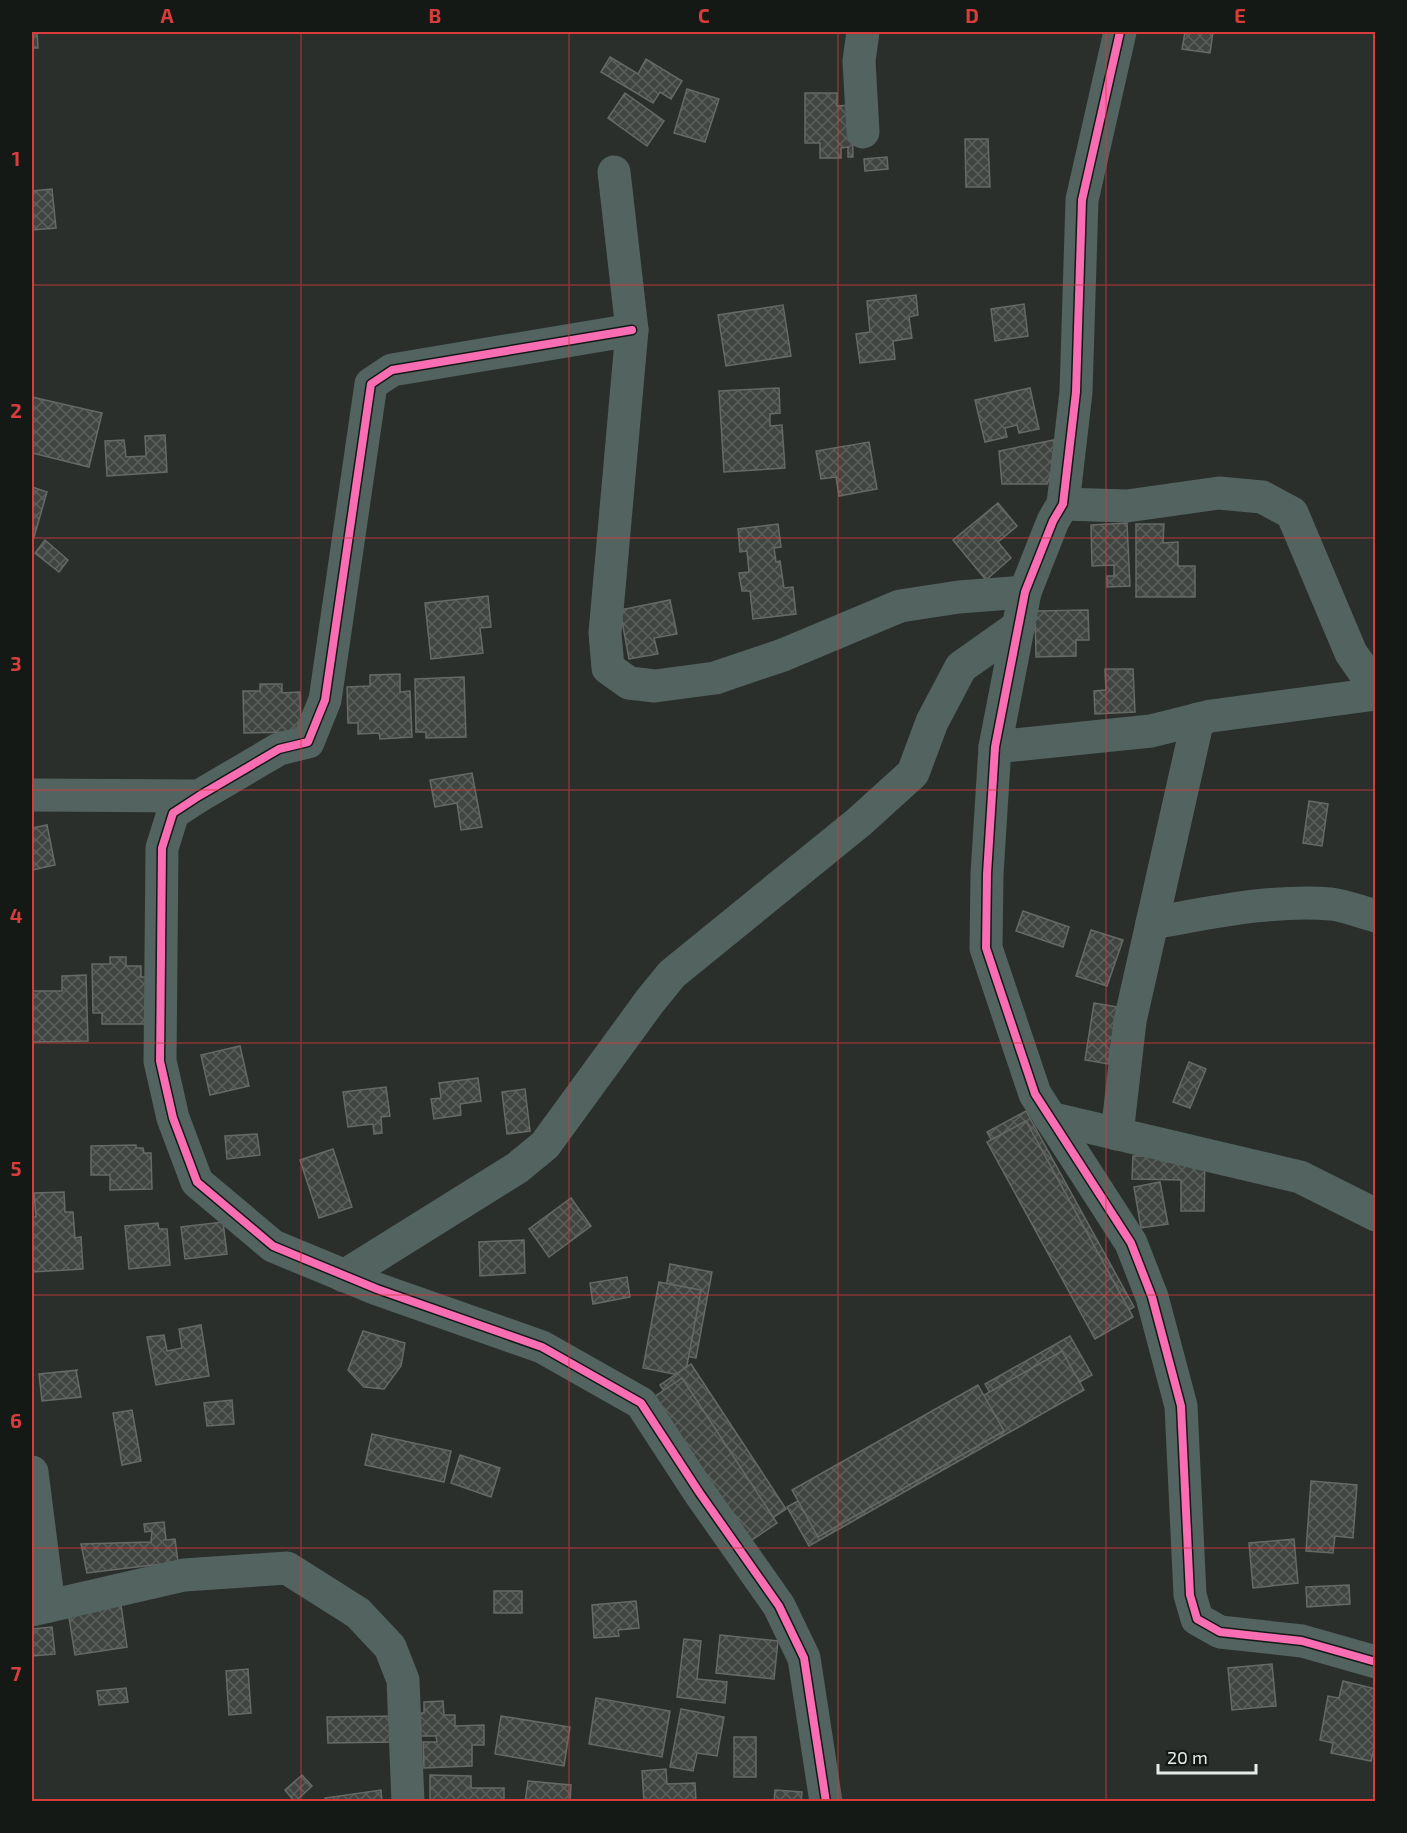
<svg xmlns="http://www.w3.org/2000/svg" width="1407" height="1833" viewBox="0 0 1407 1833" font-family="'Exo 2',sans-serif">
	<defs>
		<pattern id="building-cross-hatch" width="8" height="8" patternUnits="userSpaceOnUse" patternTransform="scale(1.5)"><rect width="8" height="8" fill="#414541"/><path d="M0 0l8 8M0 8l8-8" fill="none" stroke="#5c605c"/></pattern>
	</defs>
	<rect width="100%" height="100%" fill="#2a2f2c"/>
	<!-- building -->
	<g fill="url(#building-cross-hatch)" stroke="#666a67" stroke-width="1.5">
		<path d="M32,32H37L38,48H32Z"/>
		<path d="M1185,32H1213L1210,53L1182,49Z"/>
		<path d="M610,57L638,74L646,59L682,81L671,99L660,92L653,103L601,72Z"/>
		<path d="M687,89L719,99L705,142L674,133Z"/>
		<path d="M625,93L664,121L647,146L608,118Z"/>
		<path d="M805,93H837V106L852,105L853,157H848V147L841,148V158H820V143H805Z"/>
		<path d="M965,139H988L990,187H966Z"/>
		<path d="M887,157L888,169L865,171L864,159Z"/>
		<path d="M32,188V191L52,189L56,228L32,230Z"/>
		<path d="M916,295L918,315L909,317L912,338L893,341L895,359L860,363L856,334L870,332L867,301Z"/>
		<path d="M1024,304L1028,336L995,341L991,309Z"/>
		<path d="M783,305L791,356L726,366L718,315Z"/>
		<path d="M779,388L780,413L770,414V426L782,425L785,468L724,472L719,391Z"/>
		<path d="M1030,388L1039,429L1019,433L1017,425L1005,428L1007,437L985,442L975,400Z"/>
		<path d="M32,397L102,413L89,467L32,453Z"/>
		<path d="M165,435L167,472L107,476L105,441L124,440L126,457L146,456L145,436Z"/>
		<path d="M1054,440L1055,465L1047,484H1002L999,451Z"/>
		<path d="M869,442L877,489L839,496L836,477L821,479L816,451Z"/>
		<path d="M32,487L47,492L32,544Z"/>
		<path d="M998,503L1017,526L998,542L1011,558L986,580L953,540Z"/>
		<path d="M1127,523L1130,586L1107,587V576H1114V565L1092,566L1091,525Z"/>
		<path d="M778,524L781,547L774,548L776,562L780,561L784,588L793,587L796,614L753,619L750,591H742L739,573L749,572L747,551L740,552L738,529Z"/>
		<path d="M1136,524H1164L1163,543L1178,542V566H1195V597H1136Z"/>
		<path d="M45,540L68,560L59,572L35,553Z"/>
		<path d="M488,596L491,627L480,628L483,653L431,659L425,603Z"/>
		<path d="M670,600L677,634L654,638L658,654L629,659L620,610Z"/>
		<path d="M1088,610L1089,640H1076V656L1036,657L1035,611Z"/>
		<path d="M1105,669H1133L1135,712L1095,714L1094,691L1106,690Z"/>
		<path d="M400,674V692L410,691L412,737L380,739L379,733L358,734V723H348L347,687L370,686V675Z"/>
		<path d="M464,677L466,737L426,738V732H416L415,679Z"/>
		<path d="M260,684H282V693L300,692L301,732L244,733L243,691H260Z"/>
		<path d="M472,773L482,827L461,830L457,803L435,807L430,780Z"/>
		<path d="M1309,801L1328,804L1322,846L1303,843Z"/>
		<path d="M47,825L55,865L32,870V828Z"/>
		<path d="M1023,911L1069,927L1063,947L1016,931Z"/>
		<path d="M1091,930L1123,940L1107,986L1076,976Z"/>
		<path d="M110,957H126V966H141V977H150L157,1024H102V1013H93L92,964H110Z"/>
		<path d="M86,975L88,1041L32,1042V991H62V976Z"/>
		<path d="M1094,1003L1118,1007L1108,1064L1085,1060Z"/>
		<path d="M240,1046L249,1086L210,1095L201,1055Z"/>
		<path d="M1189,1062L1206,1069L1190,1108L1173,1102Z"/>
		<path d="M478,1078L481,1101L460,1104L461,1115L434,1119L431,1099L441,1098L439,1083Z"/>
		<path d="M386,1087L390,1116L381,1117L382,1133L374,1134L373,1124L348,1127L343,1092Z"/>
		<path d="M525,1089L530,1131L507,1134L502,1092Z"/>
		<path d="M1026,1111L1134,1307L1096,1329L987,1132Z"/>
		<path d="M1026,1121L1133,1317L1095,1339L987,1142Z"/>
		<path d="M257,1134L260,1155L227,1159L225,1136Z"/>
		<path d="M136,1145V1148H143L144,1153H151L152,1189L110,1190V1175H91V1146Z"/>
		<path d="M333,1149L352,1207L319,1218L300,1160Z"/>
		<path d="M1205,1155L1204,1211H1181V1180L1132,1179L1133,1156Z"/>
		<path d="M1160,1182L1168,1224L1141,1228L1134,1187Z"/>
		<path d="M64,1192L65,1212H73L75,1238L81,1237L83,1269L32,1272V1217H36L34,1193Z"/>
		<path d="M571,1198L591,1226L549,1257L529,1229Z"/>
		<path d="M223,1222L227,1254L185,1259L181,1227Z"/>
		<path d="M158,1223L159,1229H167L170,1265L129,1269L125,1226Z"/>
		<path d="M524,1240L525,1273L480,1276L479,1242Z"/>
		<path d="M670,1264L712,1272L696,1358L655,1351Z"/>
		<path d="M627,1277L630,1297L593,1304L590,1283Z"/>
		<path d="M659,1282L701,1290L685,1376L643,1368Z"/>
		<path d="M201,1325L209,1376L156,1385L147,1337L164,1335L167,1351L182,1348L179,1329Z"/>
		<path d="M363,1331L405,1343L401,1366L384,1389L364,1387L348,1370Z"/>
		<path d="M1070,1336L1092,1375L1007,1423L985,1384Z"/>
		<path d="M1062,1351L1084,1390L809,1546L787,1507Z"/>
		<path d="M691,1364L786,1509L754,1530L660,1385Z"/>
		<path d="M76,1370L81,1397L42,1401L39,1374L78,1370Z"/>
		<path d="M682,1378L777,1523L746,1544L651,1399Z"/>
		<path d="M978,1385L1004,1431L818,1537L792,1490Z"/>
		<path d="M232,1400L234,1424L207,1426L204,1403Z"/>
		<path d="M132,1410L141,1461L122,1465L113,1413Z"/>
		<path d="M372,1434L451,1451L444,1482L365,1465Z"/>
		<path d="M460,1455L500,1468L491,1497L451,1483Z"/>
		<path d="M1311,1481L1357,1485L1353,1538L1335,1536L1333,1553L1306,1551Z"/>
		<path d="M164,1522L166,1540L175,1539L178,1562L87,1573L81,1544L151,1542L152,1531L145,1532L144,1524Z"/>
		<path d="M1294,1539L1298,1583L1253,1588L1249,1543Z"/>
		<path d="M1349,1585L1350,1604L1307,1607L1306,1587Z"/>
		<rect x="494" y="1591" width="28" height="22"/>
		<path d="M120,1598L127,1647L75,1655L67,1605Z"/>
		<path d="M636,1601L639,1628L618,1630L619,1636L594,1638L592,1605Z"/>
		<path d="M52,1627L55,1654L32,1656V1629Z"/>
		<path d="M720,1635L778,1641L774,1679L716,1673Z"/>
		<path d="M684,1639L701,1641L697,1679L727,1682L725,1703L677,1697Z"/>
		<path d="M1272,1664L1276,1706L1232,1710L1228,1668Z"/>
		<path d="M248,1669L251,1713L229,1715L226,1671Z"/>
		<path d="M1343,1681L1376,1689V1740L1371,1761L1331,1753L1333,1743L1320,1740L1328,1696L1339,1698Z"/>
		<path d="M126,1688L128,1702L99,1705L97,1691Z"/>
		<path d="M596,1698L670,1711L662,1757L589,1744Z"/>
		<path d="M443,1701L444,1715H455V1726L484,1725V1745H472V1766L424,1768L423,1742H437L436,1736H419L418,1713H424V1702Z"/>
		<path d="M681,1709L724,1717L717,1756L697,1753L693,1771L670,1767Z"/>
		<path d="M396,1716V1742L328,1743L327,1717Z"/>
		<path d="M501,1716L570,1727L564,1766L495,1754Z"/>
		<rect x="734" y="1737" width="22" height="40"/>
		<path d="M666,1769L667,1784L695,1783L696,1801L644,1802L642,1771Z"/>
		<path d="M302,1775L312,1786L295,1802L285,1790Z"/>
		<path d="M430,1775L471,1776V1788H504V1802H430Z"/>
		<path d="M528,1781L571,1785L570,1802H525Z"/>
		<path d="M381,1790L382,1802H326L325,1798Z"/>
		<path d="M775,1790L802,1792L801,1802H774Z"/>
	</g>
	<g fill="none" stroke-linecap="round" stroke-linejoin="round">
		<!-- minor -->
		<g stroke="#526360" stroke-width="33">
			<path d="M863,32L859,61L863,132"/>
			<path d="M1120,32L1082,200L1076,392L1063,504L1053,521L1025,592L995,747L987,874L986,948L1035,1094L1131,1243L1152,1297L1181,1406L1190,1595L1197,1619L1220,1632L1302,1641L1376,1662"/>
			<path d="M614,172L632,330L605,633L608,668L629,683L655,686L715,678L783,655L900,606L959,597L1025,592"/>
			<path d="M632,330L392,370L371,384L325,700L308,742L279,749L199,796L173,813L162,848L160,1061L173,1118L197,1182L273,1246L377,1289L542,1347L641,1403L699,1492L779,1606L804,1658L826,1802"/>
			<path d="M1063,504L1127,506L1219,493L1262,497L1292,513L1351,653L1376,689"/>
			<path d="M995,747L1151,731L1211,716L1376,694"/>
			<path d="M32,795L199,796"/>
			<path d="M1152,923C1211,913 1271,899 1331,904C1346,906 1361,912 1376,916"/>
			<path d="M1050,1118L1300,1177L1376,1215"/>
			<path d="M1117,1134L1130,1021L1198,719"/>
			<path d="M344,1276L517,1168L545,1145L650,1001L672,974L859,822L913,773L932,722L961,667L1019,626"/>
			<path d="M32,1472L49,1606"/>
			<path d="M32,1610L184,1575L287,1568L358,1613L390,1647L403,1680L408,1802"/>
		</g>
		<defs>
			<g id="cycleway">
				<path d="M1120,32L1082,200L1076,392L1063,504L1053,521L1025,592L995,747L987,874L986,948L1035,1094L1131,1243L1152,1297L1181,1406L1190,1595L1197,1619L1220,1632L1302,1641L1376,1662"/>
				<path d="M632,330L392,370L371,384L325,700L308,742L279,749L199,796L173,813L162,848L160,1061L173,1118L197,1182L273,1246L377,1289L542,1347L641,1403L699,1492L779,1606L804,1658L826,1802"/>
			</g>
		</defs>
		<!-- cycleway casing -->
		<use href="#cycleway" stroke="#141916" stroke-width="11"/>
		<!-- cycleway -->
		<use href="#cycleway" stroke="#f96db3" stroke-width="8"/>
	</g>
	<!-- grid -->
	<path fill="none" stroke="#d83c3b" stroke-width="1.5" stroke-opacity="0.55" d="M301,32V1802M569,32V1802M838,32V1802M1106,32V1802M32,285H1376M32,538H1376M32,790H1376M32,1043H1376M32,1295H1376M32,1548H1376"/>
	<!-- border -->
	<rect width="1407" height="1833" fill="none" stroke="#141916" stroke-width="66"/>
	<!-- scale -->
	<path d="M1158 1764v9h98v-9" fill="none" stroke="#e6ede8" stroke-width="3"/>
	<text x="1167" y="1764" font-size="18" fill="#e6ede8" stroke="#141916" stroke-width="4.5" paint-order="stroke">20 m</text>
	<rect x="33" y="33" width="1341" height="1767" fill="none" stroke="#d83c3b" stroke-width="2"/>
	<g font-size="20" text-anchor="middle" font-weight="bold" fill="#d83c3b">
		<text x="167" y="23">A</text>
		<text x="435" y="23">B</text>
		<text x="704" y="23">C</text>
		<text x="972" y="23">D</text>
		<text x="1240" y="23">E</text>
		<text x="16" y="166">1</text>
		<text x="16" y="418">2</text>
		<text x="16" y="671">3</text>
		<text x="16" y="923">4</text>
		<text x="16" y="1176">5</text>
		<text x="16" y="1428">6</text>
		<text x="16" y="1681">7</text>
	</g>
</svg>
